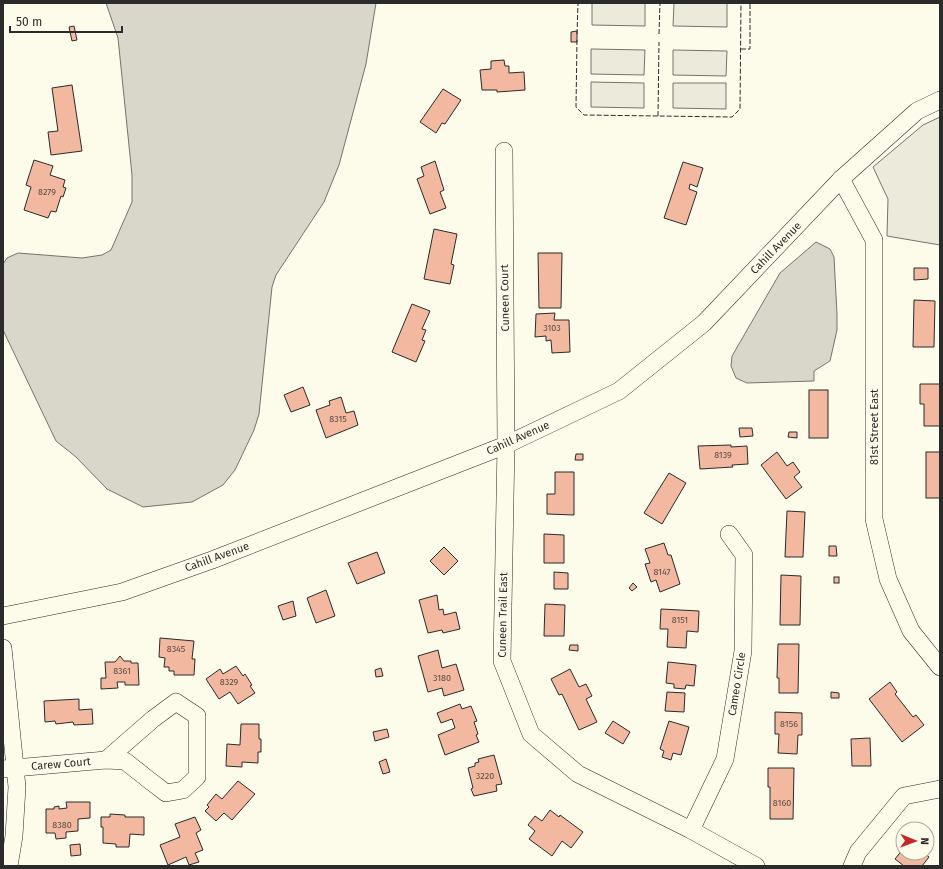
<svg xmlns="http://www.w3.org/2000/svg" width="943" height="869" viewBox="0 0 943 869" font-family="'Fira Sans',sans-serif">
  <rect width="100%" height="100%" fill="#fdfbea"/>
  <g fill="#ecebdb" stroke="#74746e">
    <polygon points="592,3 645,3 645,26 592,25"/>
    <polygon points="674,3 727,3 727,27 673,26"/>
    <polygon points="591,49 645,50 644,75 591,74"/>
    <polygon points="673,50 727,51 726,76 673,75"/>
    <polygon points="591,82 644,83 644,108 591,107"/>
    <polygon points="673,83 726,83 726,109 673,108"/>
    <polygon points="940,117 940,245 887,236 888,199 873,167 923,125"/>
  </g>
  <g fill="#d8d7c9" stroke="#74746e">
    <polygon points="106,3 376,3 366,64 339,165 324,202 276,275 272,287 259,414 254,430 235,470 223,485 192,502 143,507 107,489 76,457 56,441 3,330 3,264 7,258 18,253 82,258 102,255 111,250 132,202 132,175 118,38"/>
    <polygon points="816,242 830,249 834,257 837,314 837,330 830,361 814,371 814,381 747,383 736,378 731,366 732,356 780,273"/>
  </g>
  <g fill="#f2b8a0" stroke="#2b2b2b">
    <polygon points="74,26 77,40 72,41 69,27"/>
    <polygon points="577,31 577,42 571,42 571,32"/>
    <polygon points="504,60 505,66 509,66 509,73 524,72 525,90 497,92 497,90 482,90 480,70 491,69 491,61"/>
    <polygon points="72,85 82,151 51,155 48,132 58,131 52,88"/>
    <polygon points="443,89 461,100 445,124 442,123 436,133 420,122"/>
    <polygon points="34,160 53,166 50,175 65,180 63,187 66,188 63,197 61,196 56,212 51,211 48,218 24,210 31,187 26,185"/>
    <polygon points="435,161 444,190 440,192 446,208 430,214 417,179 424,176 421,167"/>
    <polygon points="683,162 703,168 697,187 690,184 689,189 697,192 686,225 664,218"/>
    <polygon points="434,229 457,234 451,264 454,265 450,284 424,279"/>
    <polygon points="538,253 562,253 561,308 539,308"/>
    <polygon points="914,268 928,268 928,279 914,280"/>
    <polygon points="914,300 935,301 934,347 913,347"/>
    <polygon points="412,304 430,311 422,329 426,330 422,340 425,341 416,362 392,352"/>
    <polygon points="555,313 554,320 569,320 570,352 552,353 551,340 546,341 546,336 535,337 536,314"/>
    <polygon points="920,384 940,384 940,426 924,426 924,404 920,404"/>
    <polygon points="303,387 310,405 291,412 284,395"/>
    <rect x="809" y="390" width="19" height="48"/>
    <polygon points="341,397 346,413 354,411 358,425 326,438 316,410 330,405 329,401"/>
    <polygon points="739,428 752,428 753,436 740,437"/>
    <polygon points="789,432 797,432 797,438 788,437"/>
    <polygon points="731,445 731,447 747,446 748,464 732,465 733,467 700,469 698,446"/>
    <polygon points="777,452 787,466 793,462 800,472 794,477 802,487 786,499 761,465"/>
    <rect x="926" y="452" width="14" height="46"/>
    <polygon points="576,454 583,454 583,460 575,460"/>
    <polygon points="555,472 574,472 574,515 547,514 547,494 555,494"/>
    <polygon points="669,473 686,483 662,524 644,513"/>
    <polygon points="787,511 805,512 803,557 785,557"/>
    <polygon points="544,534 564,535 564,563 544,563"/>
    <polygon points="664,543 668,555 671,555 680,584 660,592 656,580 651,582 645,564 650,563 645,549"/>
    <polygon points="829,546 836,546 837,556 829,556"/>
    <polygon points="444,547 458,561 444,575 430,561"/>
    <polygon points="377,552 385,573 357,584 348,563"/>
    <polygon points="554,572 568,573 568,589 554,589"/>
    <polygon points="781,575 801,576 800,625 780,625"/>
    <rect x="834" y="577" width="5" height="6"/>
    <polygon points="633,583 637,587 632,591 629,588"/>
    <polygon points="326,590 335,616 316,623 307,598"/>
    <polygon points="437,595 439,610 443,609 444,615 456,612 460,629 443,633 442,630 428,633 419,600"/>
    <polygon points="293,601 296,616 283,620 278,606"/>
    <polygon points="545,604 565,605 564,636 544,636"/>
    <polygon points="661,609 699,611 698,632 687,631 686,648 667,647 668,629 660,629"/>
    <polygon points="160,638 194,641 192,659 195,659 194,675 174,675 174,671 169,671 169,667 164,667 165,658 159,657"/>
    <polygon points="778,644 799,644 798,693 779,693 779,678 777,678"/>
    <polygon points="570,645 578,645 578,651 569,650"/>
    <polygon points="438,650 442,668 456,664 464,690 444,696 442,688 428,692 418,656"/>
    <polygon points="120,656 124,661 131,661 131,663 138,663 139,685 125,685 125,682 117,682 118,688 101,689 101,678 106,678 105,662 115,662"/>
    <polygon points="668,662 696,665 694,686 686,685 685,689 674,688 674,684 666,683"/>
    <polygon points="236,666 243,676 245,674 252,685 250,686 255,693 238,704 230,692 219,699 206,679 220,669 223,674"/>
    <polygon points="381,668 383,676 376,677 375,670"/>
    <polygon points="570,669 579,687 586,684 592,696 586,699 597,722 579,730 562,694 559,695 551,679"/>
    <polygon points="890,682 897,692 895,694 913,717 916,715 924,725 902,742 869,699"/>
    <polygon points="667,692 685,693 684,712 665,711"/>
    <polygon points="831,692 839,693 839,698 831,698"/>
    <polygon points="79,699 79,710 92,709 93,724 74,725 73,722 56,724 55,721 45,722 44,701"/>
    <polygon points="460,704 462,709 471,706 477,721 474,722 478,734 476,735 479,742 445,755 438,735 455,728 452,719 441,723 437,713"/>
    <polygon points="775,712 802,713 802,735 798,735 797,754 778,753 779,734 775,734"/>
    <polygon points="613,721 630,732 623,744 605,733"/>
    <polygon points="669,721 689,727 681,755 673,753 671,760 662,757 664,751 660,749"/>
    <polygon points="241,724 259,724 259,739 261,739 261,752 258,752 258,763 242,762 242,767 226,766 227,744 240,745"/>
    <polygon points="387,729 389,737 375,741 373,732"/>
    <polygon points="870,738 871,766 852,766 851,739"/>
    <polygon points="494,755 502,784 496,785 497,791 474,796 471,789 473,788 468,768 475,766 475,763 479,762 478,759"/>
    <polygon points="386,759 390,772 383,774 379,762"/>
    <polygon points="768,768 794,768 793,819 770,819 770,787 768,787"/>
    <polygon points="238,781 255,794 232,820 224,813 216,821 205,811 209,807 207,805 216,794 222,799"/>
    <polygon points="66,802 90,802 90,818 78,819 78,831 66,832 66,838 56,839 55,833 46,833 46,809 54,809 54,807 59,806 59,809 67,808"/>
    <polygon points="550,810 559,817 560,815 583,832 571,848 562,841 552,856 529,839 535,831 528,825 535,816 542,821"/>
    <polygon points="110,814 125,815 125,817 144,817 144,835 130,834 129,847 116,847 116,844 103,843 103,827 101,827 101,817 110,817"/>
    <polygon points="195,817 201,830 196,833 203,850 195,853 199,862 189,865 186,857 168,865 160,845 180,837 175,824"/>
    <polygon points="80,844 81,855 71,856 70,845"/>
    <polygon points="903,849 903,853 924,853 929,857 922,866 904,866 895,859"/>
  </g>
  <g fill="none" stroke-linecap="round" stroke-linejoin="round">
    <g stroke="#2b2b2b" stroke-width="18">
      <g id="minor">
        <polyline points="504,151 506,445 502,661 531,734 578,774 691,830 756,866"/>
        <polyline points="841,179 874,240 874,519 888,579 911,631 940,667"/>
        <polyline points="3,616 122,592 212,560 506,445 619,391 704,323 841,179 917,111 940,100"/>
        <polyline points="3,648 17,787 14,836 9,866"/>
        <polyline points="3,769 106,760 125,761 149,780 166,793 183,790 197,777 197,716 176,702 153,719 106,760"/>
        <polyline points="691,830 725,759 743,651 744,555 729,534"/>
        <polyline points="852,866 858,852 904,796 940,789"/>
      </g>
    </g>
    <use href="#minor" stroke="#fdfbea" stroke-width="17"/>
    <g stroke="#2b2b2b" stroke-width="1" stroke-dasharray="5 2" stroke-linecap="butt">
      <polyline points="577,34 578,3"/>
      <polyline points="659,34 660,3"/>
      <polyline points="577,40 576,107 584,115 732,117 740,109 741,3"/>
      <polyline points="741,49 750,49 750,3"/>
      <polyline points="658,116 659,42"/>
    </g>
  </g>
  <g text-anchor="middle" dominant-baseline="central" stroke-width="3" stroke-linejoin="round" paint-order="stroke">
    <g font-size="9" fill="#5d4e48">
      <text x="47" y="192">8279</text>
      <text x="552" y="328">3103</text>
      <text x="338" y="419">8315</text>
      <text x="723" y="455">8139</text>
      <text x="662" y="572">8147</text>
      <text x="680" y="620">8151</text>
      <text x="176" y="649">8345</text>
      <text x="122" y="671">8361</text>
      <text x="442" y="678">3180</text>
      <text x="229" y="682">8329</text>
      <text x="789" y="724">8156</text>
      <text x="485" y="776">3220</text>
      <text x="782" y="803">8160</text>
      <text x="62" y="825">8380</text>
    </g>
    <g font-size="11" fill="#2b2b2b" stroke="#fdfbea">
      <text transform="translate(776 248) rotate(-46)">Cahill Avenue</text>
      <text transform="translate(505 298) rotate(-91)">Cuneen Court</text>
      <text transform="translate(874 427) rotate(-90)">81st Street East</text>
      <text transform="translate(518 438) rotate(-24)">Cahill Avenue</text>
      <text transform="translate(217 557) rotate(-20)">Cahill Avenue</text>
      <text transform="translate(503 615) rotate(-89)">Cuneen Trail East</text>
      <text transform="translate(737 684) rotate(-81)">Cameo Circle</text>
      <text transform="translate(61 764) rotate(-5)">Carew Court</text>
    </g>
  </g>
  <rect width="943" height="869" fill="none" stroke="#2b2b2b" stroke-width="8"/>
  <g transform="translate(915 841) rotate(91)"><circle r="19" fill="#fdfbea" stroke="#a9a89e"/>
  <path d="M0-3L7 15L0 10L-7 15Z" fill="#c62828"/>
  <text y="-6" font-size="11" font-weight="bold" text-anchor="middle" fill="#2b2b2b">N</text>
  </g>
  <path d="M10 26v6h112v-6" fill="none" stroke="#2b2b2b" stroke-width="2"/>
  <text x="16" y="26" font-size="12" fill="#2b2b2b" stroke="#fdfbea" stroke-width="3" paint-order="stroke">50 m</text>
</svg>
